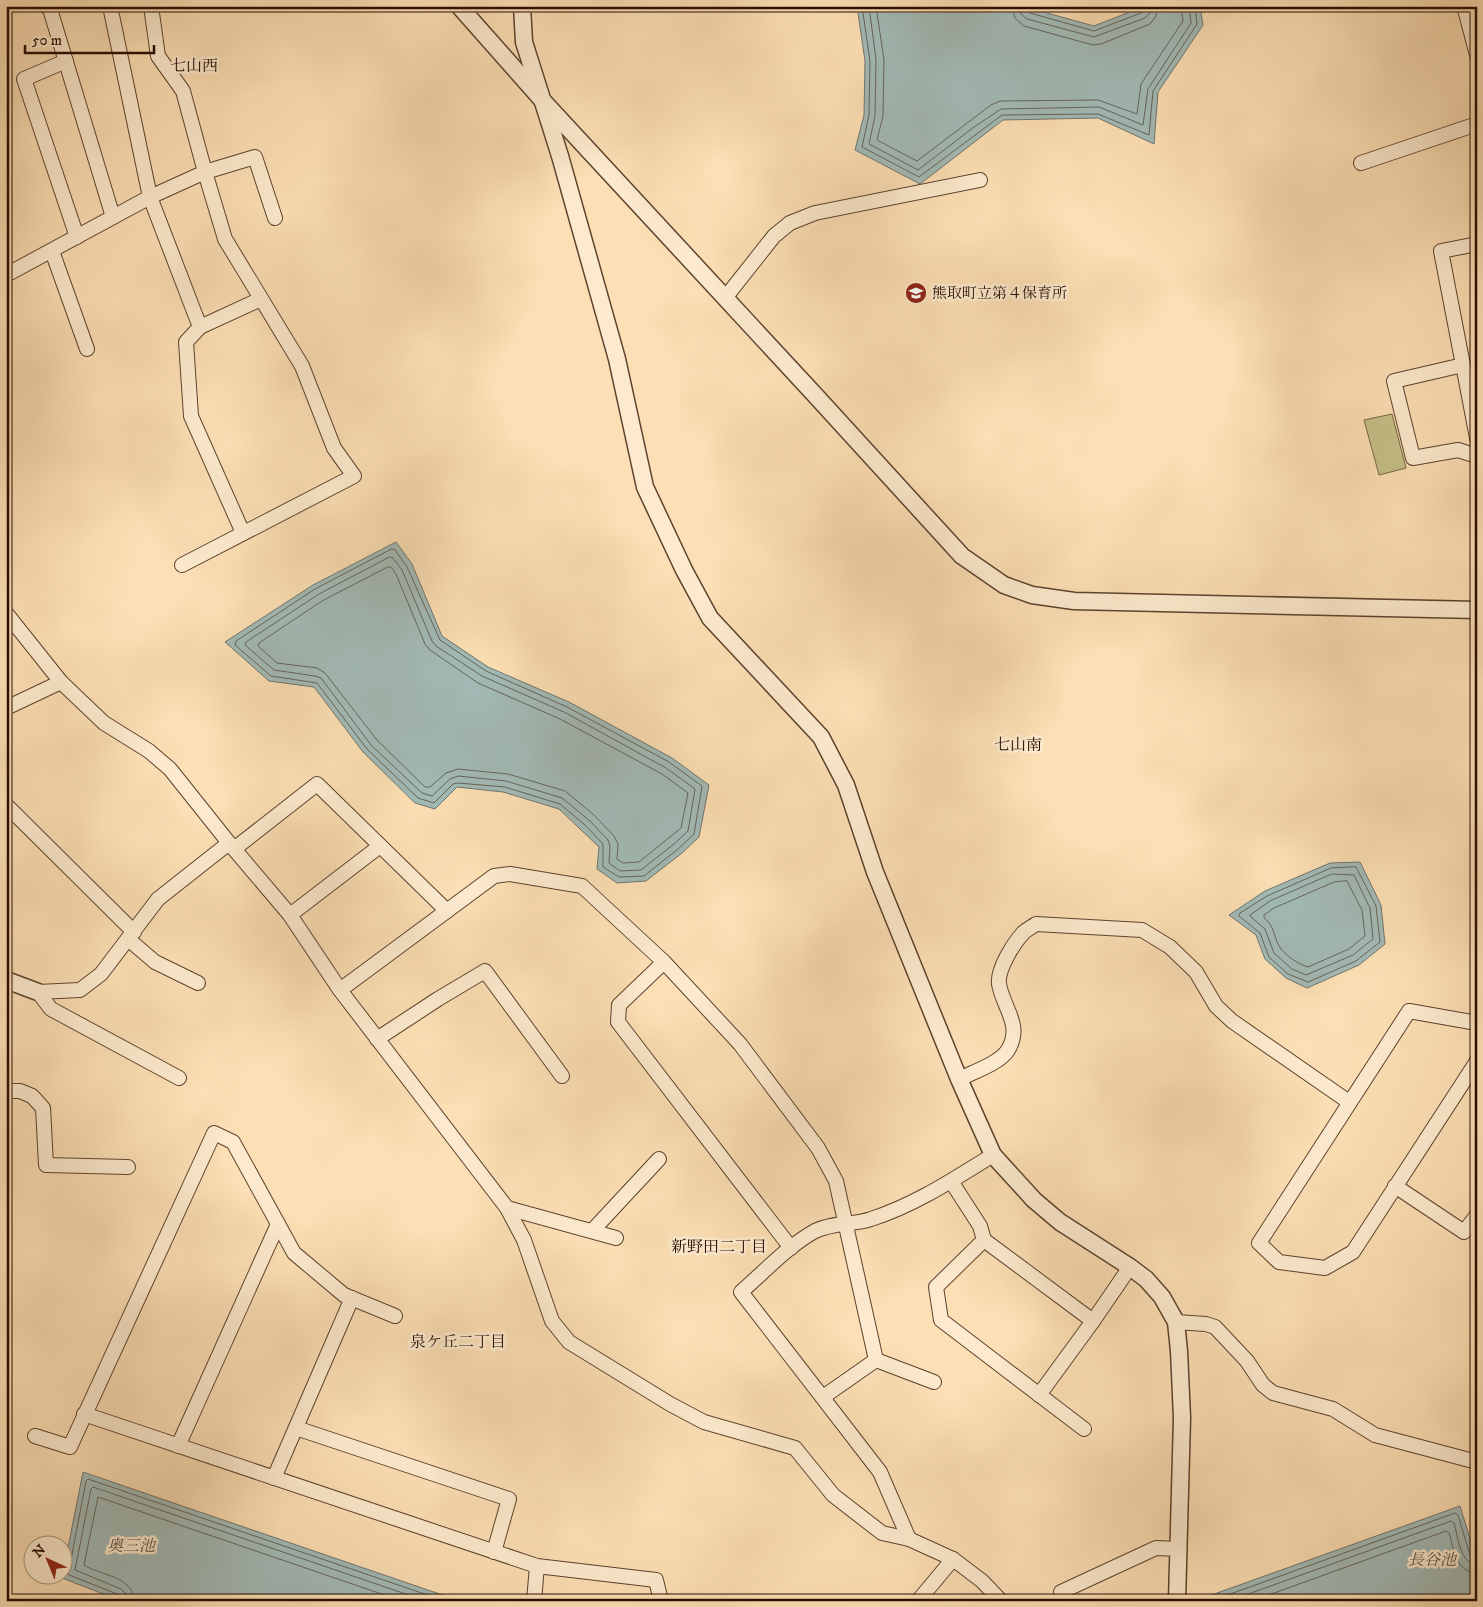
<svg xmlns="http://www.w3.org/2000/svg" width="1483" height="1607" viewBox="0 0 1483 1607" font-family="'IM FELL DW Pica','Noto Serif JP',serif">
  <rect width="100%" height="100%" fill="#fcdfb4"/>
  <filter id="stains"><feTurbulence type="fractalNoise" baseFrequency=".004" numOctaves="4"/><feColorMatrix values="0 0 0 0 .2 0 0 0 0 .09 0 0 0 0 .02 0 0 0 .5 -.17"/></filter>
  <radialGradient id="worn" r=".72"><stop offset=".6" stop-color="#630" stop-opacity="0"/><stop offset="1" stop-color="#630" stop-opacity=".3"/></radialGradient>
  <polygon fill="#c6c088" stroke="#776645" points="1392,414 1406,468 1379,475 1364,420"/>
  <g fill="#a2bab6" stroke="#71756e">
    <polygon points="857,6 1022,6 1094,26 1145,6 1200,6 1203,25 1158,92 1154,144 1098,118 1003,120 920,184 855,150 864,115 865,61"/>
    <polygon points="396,542 412,564 442,636 488,667 569,702 672,758 709,785 699,837 682,853 646,881 617,883 597,869 599,847 559,809 503,792 457,787 435,809 415,803 363,752 314,687 269,681 225,642 313,585"/>
    <polygon points="1360,862 1381,905 1385,944 1359,965 1307,988 1286,978 1265,959 1256,935 1229,915 1265,891 1330,863"/>
    <polygon points="83,1472 460,1601 121,1601 62,1578"/>
    <polygon points="1460,1506 1477,1561 1477,1601 1206,1601 1206,1597"/>
  </g>
  <g fill="none" stroke-linecap="round" stroke-linejoin="round">
    <g stroke="#65645c" stroke-width="1">
      <polyline points="862,6 870,61 869,115 862,147 919,177 1002,115 1098,114 1149,135 1153,91 1197,24 1195,6"/>
      <polyline points="869,6 876,60 875,116 869,144 918,170 974,127 1001,109 1099,107 1143,125 1148,89 1191,23 1189,6"/>
      <polyline points="876,6 884,60 883,116 877,140 917,161 991,105 1000,101 1098,100 1137,114 1141,84 1183,21 1181,6"/>
      <polyline points="1012,6 1015,18 1024,26 1093,45 1101,44 1150,24 1156,16 1158,6"/>
      <polyline points="1019,6 1021,14 1027,19 1094,37 1145,18 1150,13 1151,6"/>
      <polyline points="1026,6 1026,11 1030,13 1094,31 1141,13 1144,10 1145,6"/>
      <polygon points="392,549 395,550 407,567 440,640 486,671 567,707 669,762 702,786 694,834 678,849 644,876 619,877 603,867 603,844 585,825 560,804 505,787 458,783 453,784 434,803 418,798 367,749 317,683 271,676 235,645 236,641 315,589"/>
      <polygon points="390,557 393,558 402,570 432,641 436,646 482,676 564,712 666,768 695,789 688,831 674,844 641,870 620,871 609,863 610,846 608,840 590,821 562,798 506,781 458,776 450,779 432,796 422,793 371,745 321,678 315,676 274,670 245,645 246,642 319,594"/>
      <polygon points="388,567 391,567 396,574 425,644 430,650 478,683 560,719 662,774 688,793 681,828 639,862 623,863 617,859 618,844 614,836 594,815 565,791 508,774 458,769 446,773 430,787 425,787 377,740 325,673 317,668 277,663 258,646 259,643 322,601"/>
      <polygon points="1356,867 1376,906 1380,942 1356,961 1308,982 1288,974 1269,957 1260,933 1239,916 1240,913 1267,896 1331,868"/>
      <polygon points="1332,874 1354,875 1370,908 1373,939 1353,955 1306,975 1292,969 1274,953 1265,929 1251,917 1250,915 1270,901"/>
      <path d="M1347,881l15,29 3,26 -16,13 -41,18c-10,-3 -20,-10 -27,-18 -8,-11 -5,-22 -17,-31v-3l10,-7 60,-26z"/>
      <polyline points="120,1601 117,1594 69,1575 66,1572 70,1565 86,1481 88,1479 445,1601"/>
      <polyline points="127,1601 126,1594 121,1589 75,1570 91,1489 93,1487 426,1601"/>
      <path d="M134,1601c-1,-26 -34,-25 -50,-36l14,-68 304,104"/>
      <polyline points="1211,1601 1455,1513 1458,1515 1470,1555 1473,1558 1477,1559"/>
      <path d="M1229,1601l222,-80 3,2c4,14 6,41 23,42"/>
      <path d="M1252,1601l194,-70 3,2c5,16 6,39 28,40"/>
    </g>
    <g stroke="#5d422e" stroke-width="16">
      <g id="minor">
        <polyline points="46,6 50,9 113,217"/>
        <polyline points="110,6 150,197 200,327"/>
        <polyline points="1464,6 1477,55"/>
        <polyline points="66,61 24,79 77,237"/>
        <polyline points="1361,163 1477,124"/>
        <polyline points="1477,244 1441,251 1463,365 1394,381 1413,458 1458,450 1477,456"/>
        <polyline points="52,251 87,349"/>
        <polyline points="6,275 150,197 205,172 183,91 158,56 151,6"/>
        <polyline points="725,298 774,236 790,223 815,213 980,180"/>
        <polyline points="1463,365 1477,438"/>
        <polyline points="243,533 191,416 186,342 200,327 261,299"/>
        <polyline points="182,565 354,476 334,448 302,366 225,239 205,172 255,157 275,218"/>
        <polyline points="6,613 61,682 104,723 149,751 170,769 229,843 290,915 340,990 507,1208 524,1240 552,1321 569,1342 670,1404 704,1422 795,1448 833,1495 882,1533 909,1539 953,1559 982,1581 1001,1601"/>
        <polyline points="6,708 61,682"/>
        <polyline points="6,805 134,932"/>
        <polyline points="234,849 317,784 447,911"/>
        <polyline points="290,915 380,846"/>
        <polyline points="128,939 155,962 198,983"/>
        <polyline points="664,962 619,1005 618,1022 791,1248"/>
        <polyline points="340,990 494,876 510,874 582,886 664,962 740,1044 818,1148 836,1181 876,1360"/>
        <polyline points="38,992 80,990 101,974 158,899 229,843"/>
        <polyline points="38,992 51,1009 179,1078"/>
        <polyline points="1477,1023 1409,1011 1259,1243 1279,1262 1325,1268 1353,1252 1477,1061"/>
        <polyline points="377,1039 438,999 485,971 562,1076"/>
        <path d="M959,1079c14,-7 41,-16 49,-29 15,-25 -5,-42 -9,-66 -2,-15 15,-41 24,-51 4,-4 9,-6 13,-9l106,6 28,17 26,25 20,34 16,15 117,81"/>
        <polyline points="6,1091 20,1091 32,1096 43,1108 46,1165 128,1167"/>
        <polyline points="951,1181 980,1226 984,1240 1093,1321"/>
        <polyline points="1395,1186 1464,1232 1477,1215"/>
        <polyline points="507,1208 616,1238"/>
        <polyline points="592,1231 659,1159"/>
        <polyline points="984,1240 936,1287 941,1320 1084,1429"/>
        <polyline points="1176,1322 1206,1324 1215,1327 1247,1361 1263,1385 1273,1393 1333,1409 1375,1435 1477,1462"/>
        <polyline points="1039,1395 1093,1321 1130,1267"/>
        <polyline points="823,1397 876,1360 934,1382"/>
        <polyline points="84,1414 537,1566 656,1580 661,1601"/>
        <polyline points="296,1428 509,1499 494,1552"/>
        <polyline points="35,1436 70,1447 214,1133 233,1142 294,1253 344,1295 395,1316"/>
        <polyline points="178,1446 278,1224"/>
        <polyline points="274,1478 352,1298"/>
        <path d="M909,1539l-29,-67 -139,-180c24,-21 47,-46 74,-61 18,-9 39,-6 56,-12 44,-14 83,-40 122,-64"/>
        <polyline points="1061,1592 1156,1548 1179,1549"/>
        <polyline points="534,1601 537,1566"/>
        <polyline points="918,1601 953,1559"/>
      </g>
    </g>
    <g stroke="#5d422e" stroke-width="19">
      <g id="tertiary">
        <polyline points="459,6 543,101 815,395 962,556 1004,585 1032,595 1074,601 1477,610"/>
        <polyline points="522,6 524,42 560,156 617,359 645,487 684,570 710,618 821,737 846,785 875,872 959,1079 993,1155 1034,1200 1060,1222 1130,1267 1146,1279 1162,1297 1176,1322 1179,1351 1182,1418 1177,1601"/>
        <polyline points="6,980 38,992"/>
      </g>
    </g>
    <use href="#minor" stroke="#fdeace" stroke-width="14"/>
    <use href="#tertiary" stroke="#fdeace" stroke-width="16"/>
  </g>
  <defs>
    <g id="school-disc" transform="scale(1.125)"><circle r="9.5" fill="#8f2418" stroke="#fdeace"/><path d="M0-5L7-2L0 1L-7-2ZM-4 1L0 2.5L4 1V4Q0 6-4 4Z" fill="#fff"/></g>
  </defs>
  <g fill-rule="evenodd">
    <use href="#school-disc" x="916" y="293"/>
  </g>
  <g text-anchor="middle" dominant-baseline="central" stroke-width="5" stroke-linejoin="round" paint-order="stroke">
    <g font-size="15" fill="#280d02" stroke="#fdeace" text-anchor="start">
      <text x="932" y="293">熊取町立第４保育所</text>
    </g>
    <g font-size="16" fill="#280d02" stroke="#fdeace">
      <text x="194" y="66">七山西</text>
      <text x="1018" y="745">七山南</text>
      <text x="719" y="1247">新野田二丁目</text>
      <text x="458" y="1342">泉ケ丘二丁目</text>
    </g>
    <g font-size="16" font-style="italic" fill="#59524a" stroke="#fdeace">
      <text x="131" y="1546">奥三池</text>
      <text x="1432" y="1560">長谷池</text>
    </g>
  </g>
  <rect width="1483" height="1607" fill="none" stroke="#fcdfb4" stroke-width="25"/>
  <rect x="8" y="8" width="1468" height="1592" fill="none" stroke="#280d02" stroke-width="2.5"/>
  <rect x="12" y="12" width="1458" height="1582" fill="none" stroke="#280d02"/>
  <g transform="translate(48 1560) rotate(316)"><circle r="24" fill="#fdeace" stroke="#a8927c"/>
  <path d="M0-4L9 19L0 12L-9 19Z" fill="#8f2418"/>
  <text y="-8" font-size="14" font-weight="bold" text-anchor="middle" fill="#280d02">N</text>
  </g>
  <path d="M25 45v8h129v-8" fill="none" stroke="#280d02" stroke-width="2.5"/>
  <text x="32" y="45" font-size="15" fill="#280d02" stroke="#fdeace" stroke-width="4" paint-order="stroke">50 m</text>
  <rect width="100%" height="100%" filter="url(#stains)"/>
  <rect width="100%" height="100%" fill="url(#worn)"/>
</svg>
